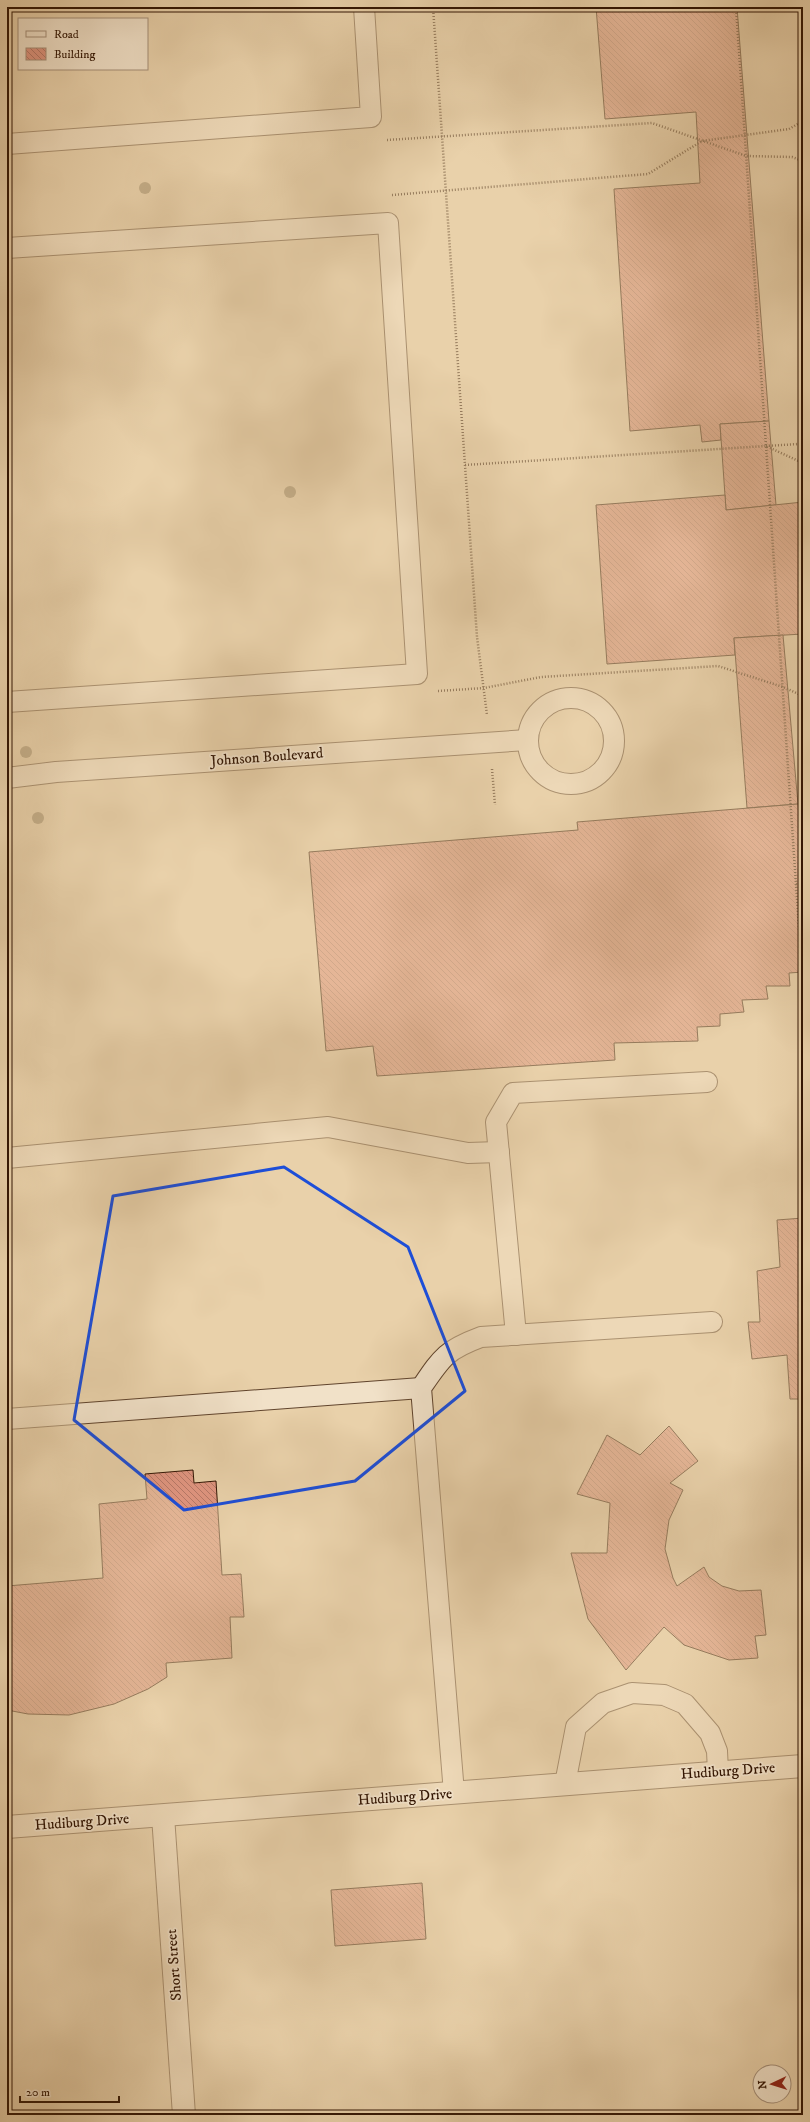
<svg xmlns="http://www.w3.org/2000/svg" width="810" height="2122" viewBox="0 0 810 2122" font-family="'IM FELL DW Pica',serif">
  <defs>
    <pattern id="building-back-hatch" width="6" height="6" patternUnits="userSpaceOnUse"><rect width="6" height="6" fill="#e09580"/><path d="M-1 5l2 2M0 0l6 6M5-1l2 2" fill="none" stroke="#b67867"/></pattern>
  </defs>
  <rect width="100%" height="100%" fill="#e9d1aa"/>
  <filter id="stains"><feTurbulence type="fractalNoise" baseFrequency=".005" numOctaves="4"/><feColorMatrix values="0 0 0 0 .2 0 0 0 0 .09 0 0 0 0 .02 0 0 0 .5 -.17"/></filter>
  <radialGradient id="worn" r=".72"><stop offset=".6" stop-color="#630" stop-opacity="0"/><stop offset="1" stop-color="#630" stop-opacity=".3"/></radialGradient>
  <g fill="url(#building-back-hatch)" stroke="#321503">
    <polygon points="596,7 737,7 769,421 720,424 721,440 702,442 700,425 630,431 614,189 700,183 696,112 605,119"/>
    <polygon points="769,421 776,505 726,510 720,424"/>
    <polygon points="725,495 726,510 803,502 803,634 734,638 735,655 607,664 596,505"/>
    <polygon points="783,635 798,804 747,808 734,638"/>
    <polygon points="798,804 803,866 803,972 789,973 790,986 766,986 768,999 742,1000 744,1012 720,1014 720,1026 697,1027 698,1041 614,1043 615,1060 377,1076 373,1046 326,1051 309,852 578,830 577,822"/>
    <polygon points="803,1218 803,1399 790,1399 787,1355 752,1359 748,1322 760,1322 757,1271 780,1267 777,1220"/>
    <polygon points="669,1426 698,1461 670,1483 683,1490 669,1520 665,1549 673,1578 677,1586 704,1567 709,1577 722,1586 739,1591 761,1590 766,1635 755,1636 758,1658 729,1660 684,1645 664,1627 626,1670 588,1619 571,1553 607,1553 610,1503 577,1494 607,1435 640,1455"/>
    <polygon points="193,1470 194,1483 216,1481 222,1575 241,1574 244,1617 230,1617 232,1658 166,1663 167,1677 148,1689 114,1704 69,1715 28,1714 7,1710 7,1586 103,1578 99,1504 147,1499 145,1474"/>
    <polygon points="422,1883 426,1939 335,1946 331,1890"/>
  </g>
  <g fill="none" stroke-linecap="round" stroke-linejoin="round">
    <g stroke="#60442d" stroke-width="22">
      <g id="service">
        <polyline points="7,144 371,117 364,7"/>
        <polyline points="7,248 388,223 417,674 7,702"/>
        <circle cx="571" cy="741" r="43"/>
        <polyline points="7,778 56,772 527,740"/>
        <polyline points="7,1158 328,1127 468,1153 499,1152"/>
        <polyline points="516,1335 496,1122 513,1093 707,1082"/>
        <polyline points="7,1419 421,1388"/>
        <polyline points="565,1784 576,1727 603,1703 632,1693 664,1695 685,1704 710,1733 717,1751 718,1772"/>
        <path d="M454,1793l-33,-405c21,-31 25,-38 60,-51l231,-15"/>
      </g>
    </g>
    <g stroke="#60442d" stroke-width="24">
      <polyline id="minor" points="163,1816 184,2115"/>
    </g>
    <g stroke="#60442d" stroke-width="24">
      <polyline id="tertiary" points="7,1827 803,1766"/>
    </g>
    <g stroke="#321503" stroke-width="2.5" stroke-dasharray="1 2" stroke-linecap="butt">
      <polyline points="433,7 477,637 487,715"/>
      <polyline points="736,7 803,987"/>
      <polyline points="387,140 652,123 746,156 792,157 803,161"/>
      <polyline points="392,195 648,174 702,141 789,129 803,121"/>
      <polyline points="766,446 798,444 803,441"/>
      <polyline points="465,465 766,446 803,463"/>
      <polyline points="438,691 484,688 541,677 718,666 783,687 803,696"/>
      <polyline points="492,769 495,805"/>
      <polyline points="796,884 803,887"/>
    </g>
    <use href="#service" stroke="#f1e1c8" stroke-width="20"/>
    <use href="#minor" stroke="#f1e1c8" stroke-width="22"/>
    <use href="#tertiary" stroke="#f1e1c8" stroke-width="22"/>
  </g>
  <g fill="#9a8564">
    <circle cx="145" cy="188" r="6"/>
    <circle cx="290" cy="492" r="6"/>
    <circle cx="26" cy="752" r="6"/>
    <circle cx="38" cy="818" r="6"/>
  </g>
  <path d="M0 0H810V2122H0ZM284,1167l124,80 57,144 -110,90 -171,29 -110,-90 39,-224z" fill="#e9d1aa" fill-opacity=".55" fill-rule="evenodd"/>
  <path fill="none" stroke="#1d4ed8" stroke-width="3" stroke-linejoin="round" d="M284,1167l124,80 57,144 -110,90 -171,29 -110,-90 39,-224z"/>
  <g text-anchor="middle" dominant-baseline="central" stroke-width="3.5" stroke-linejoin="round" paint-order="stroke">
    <g font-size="15" fill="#321503" stroke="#f1e1c8">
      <text transform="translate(267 757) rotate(-4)">Johnson Boulevard</text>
      <text transform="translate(728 1771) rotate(-4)">Hudiburg Drive</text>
      <text transform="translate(405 1797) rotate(-4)">Hudiburg Drive</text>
      <text transform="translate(82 1822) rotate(-4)">Hudiburg Drive</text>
      <text transform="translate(174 1965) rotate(-94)">Short Street</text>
    </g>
  </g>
  <rect width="810" height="2122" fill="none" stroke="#e9d1aa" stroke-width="24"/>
  <rect x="8" y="8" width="794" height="2106" fill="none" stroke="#321503" stroke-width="2"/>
  <rect x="12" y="12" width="786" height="2098" fill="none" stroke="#321503"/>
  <rect x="18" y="18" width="130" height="52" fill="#f1e1c8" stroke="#a58f79"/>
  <rect x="26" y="31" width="20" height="6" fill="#f1e1c8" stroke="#a58f79"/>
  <text x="54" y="38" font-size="12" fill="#321503">Road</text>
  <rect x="26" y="48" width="20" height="12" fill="url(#building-back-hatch)" stroke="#a58f79"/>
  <text x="54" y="58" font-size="12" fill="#321503">Building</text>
  <g transform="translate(772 2084) rotate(266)"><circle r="19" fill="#f1e1c8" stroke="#a58f79"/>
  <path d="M0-3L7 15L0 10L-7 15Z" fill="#8f2418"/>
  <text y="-6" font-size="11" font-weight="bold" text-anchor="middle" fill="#321503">N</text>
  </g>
  <path d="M20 2096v6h99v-6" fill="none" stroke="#321503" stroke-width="2"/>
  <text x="26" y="2096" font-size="12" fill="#321503" stroke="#f1e1c8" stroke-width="3" paint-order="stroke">20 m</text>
  <rect width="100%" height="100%" filter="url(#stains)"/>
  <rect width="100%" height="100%" fill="url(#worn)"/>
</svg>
